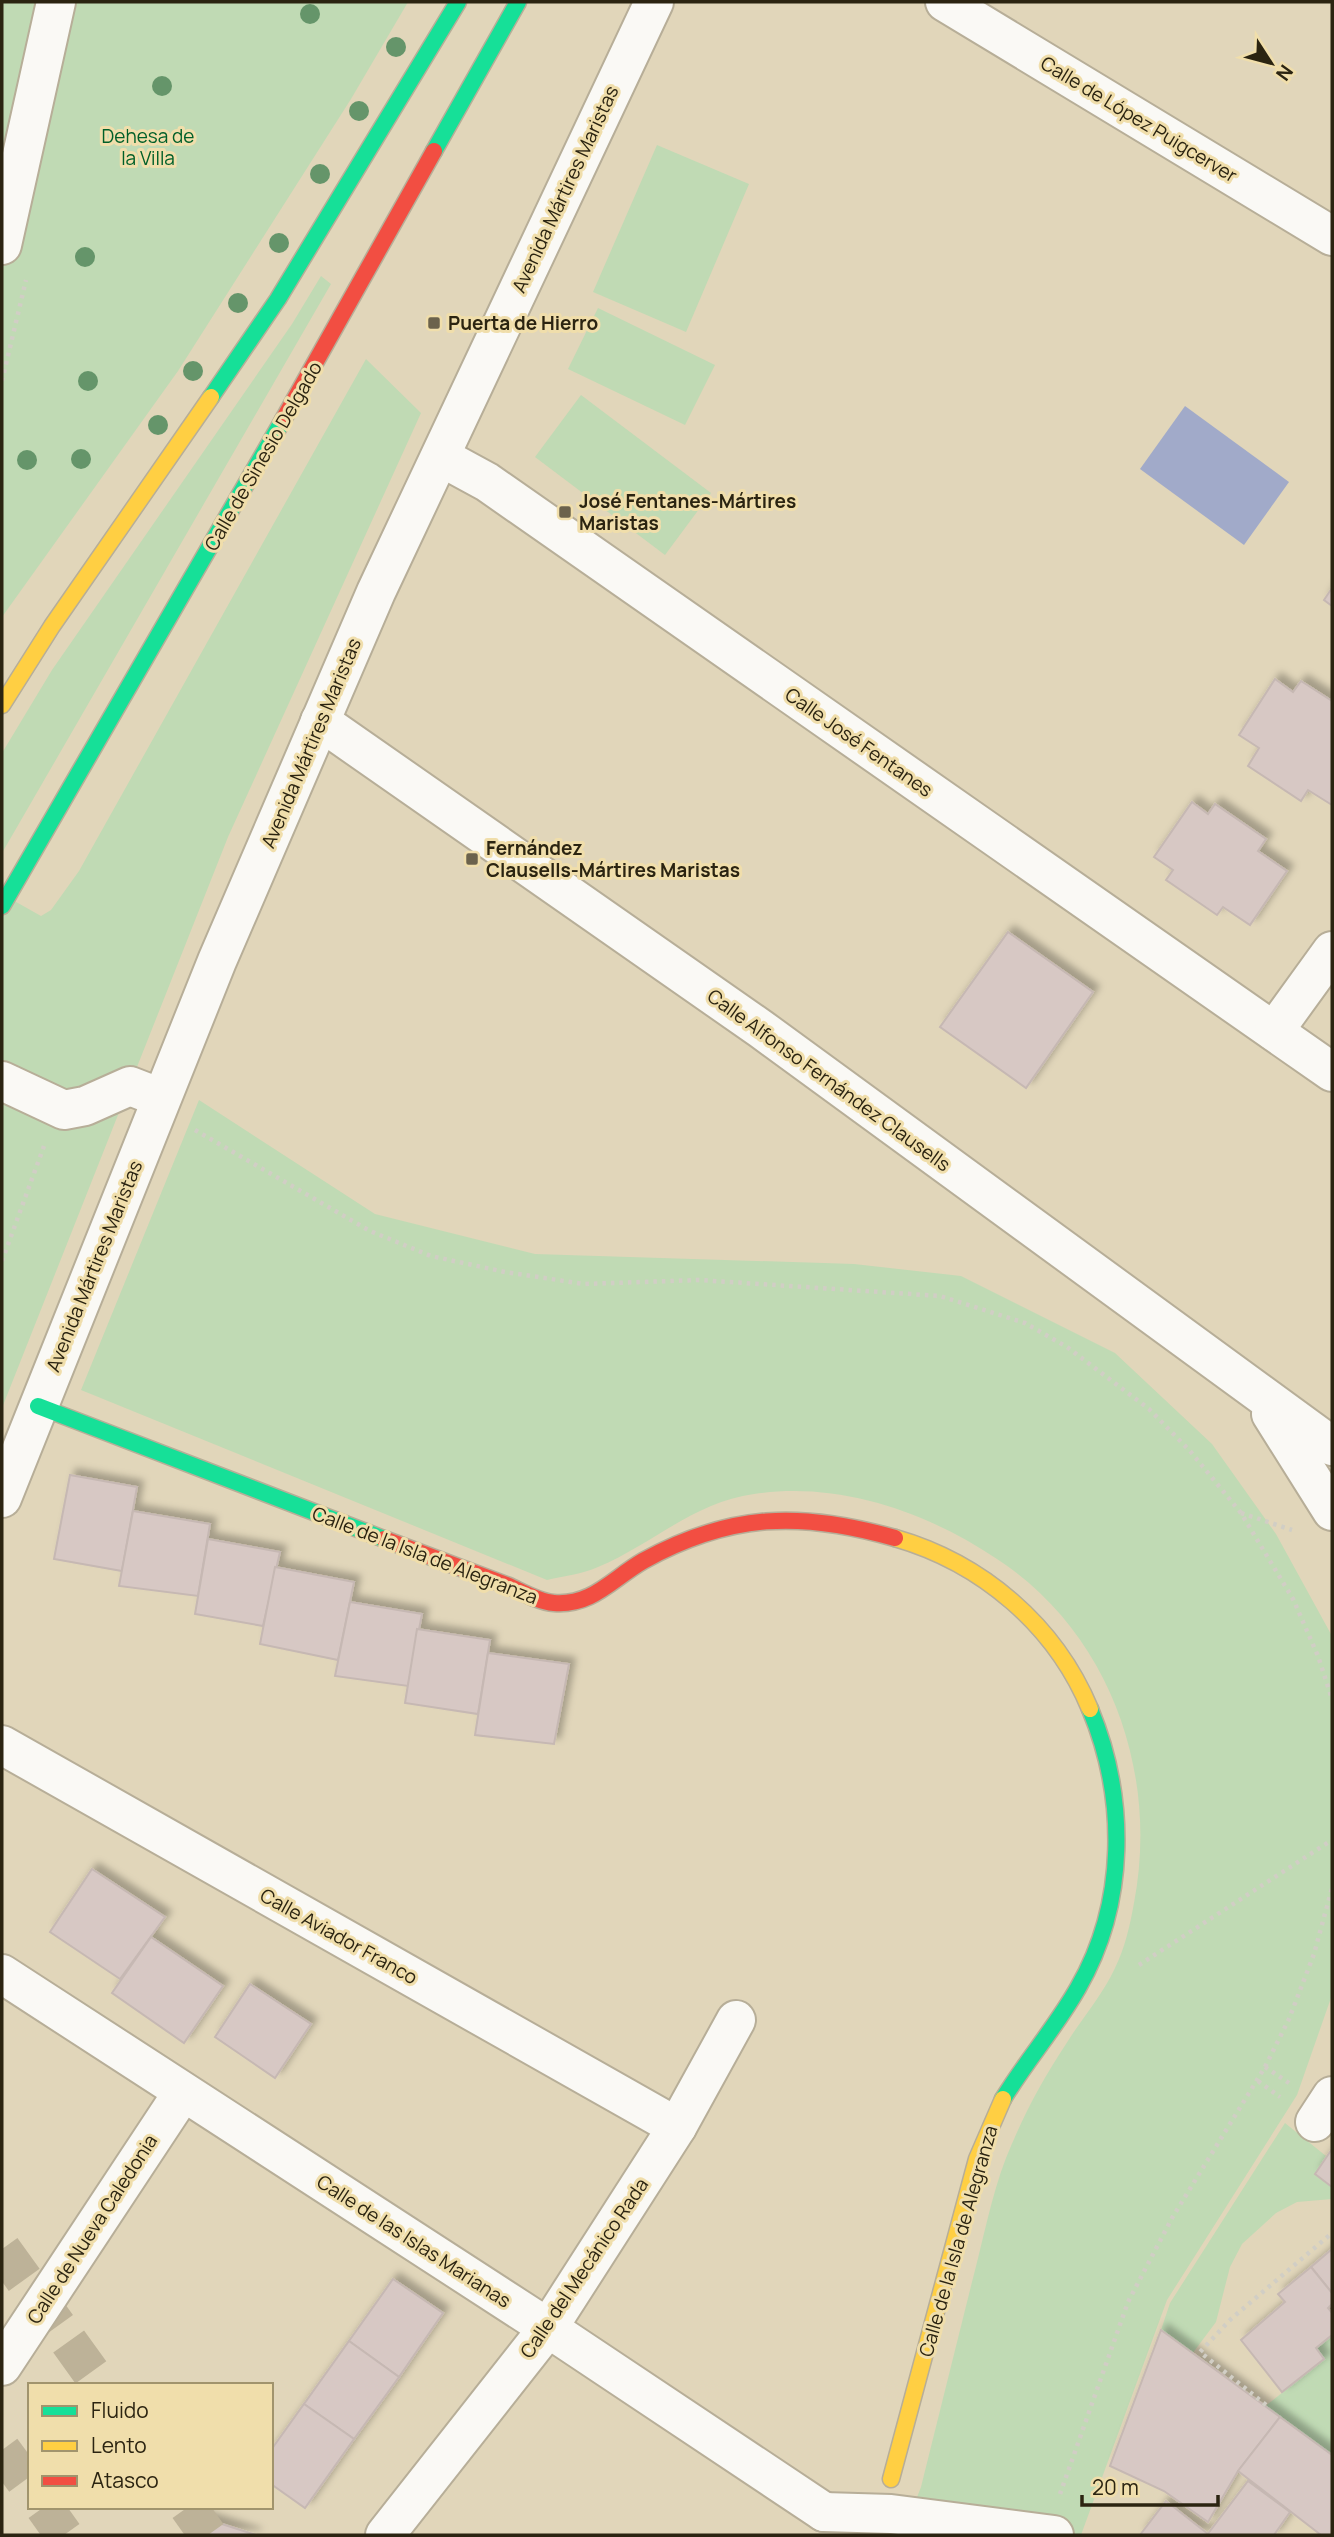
<svg xmlns="http://www.w3.org/2000/svg" width="1334" height="2537" viewBox="0 0 1334 2537" font-family="Manrope,sans-serif">
  <defs>
    <filter id="shadow"><feDropShadow dx="6" dy="-6" stdDeviation="3.5" flood-color="#0004"/></filter>
  </defs>
  <rect width="100%" height="100%" fill="#e1d6ba"/>
  <g fill="#c0dab4">
    <polygon points="2,2 408,2 351,99 178,371 2,617"/>
    <polygon points="657,145 749,184 686,332 593,292"/>
    <polygon points="321,276 331,284 2,853 2,753 52,670 292,324"/>
    <polygon points="598,308 715,365 685,425 568,369"/>
    <polygon points="366,359 421,413 228,837 2,1408 2,894 41,916 51,910 79,871"/>
    <polygon points="581,395 711,493 665,555 535,457"/>
    <path d="M199,1100l176,114 160,40 319,10 107,12 154,77 97,91 64,90 56,102v359l-35,100 -130,205 -86,235h-179l19,-48c17,-68 34,-137 51,-205 11,-41 19,-85 34,-124 16,-40 36,-78 60,-114 16,-26 36,-48 49,-76 10,-20 15,-43 19,-65 25,-130 -24,-270 -137,-344 -70,-47 -158,-78 -243,-65 -60,8 -101,50 -156,73 -16,7 -34,9 -51,13l-466,-190z"/>
    <polygon points="1285,2123 1326,2156 1315,2174 1332,2187 1332,2199 1297,2202 1276,2213 1242,2244 1230,2267 1216,2322 1192,2354 1161,2330 1170,2303"/>
    <polygon points="1332,2335 1332,2456 1263,2408 1324,2359 1316,2348"/>
  </g>
  <polygon fill="#a1aac9" points="1185,406 1289,482 1244,545 1140,469"/>
  <g fill="#d7c8c4" stroke="#c6b8b3" stroke-width="2" filter="url(#shadow)">
    <polygon points="1332,588 1332,606 1324,600"/>
    <polygon points="1275,679 1293,692 1301,681 1332,701 1332,805 1308,790 1301,801 1248,766 1259,748 1239,735"/>
    <polygon points="1192,802 1208,814 1215,804 1266,839 1258,851 1287,871 1250,925 1223,907 1217,915 1166,880 1173,870 1154,857"/>
    <polygon points="1008,932 1093,992 1026,1088 940,1027"/>
    <polygon points="70,1475 137,1487 122,1571 54,1559"/>
    <polygon points="133,1511 210,1524 198,1596 119,1586"/>
    <polygon points="208,1539 280,1552 263,1626 195,1614"/>
    <polygon points="275,1567 354,1582 338,1660 260,1644"/>
    <polygon points="350,1602 422,1614 408,1686 335,1676"/>
    <polygon points="417,1629 490,1640 478,1714 405,1703"/>
    <polygon points="488,1653 569,1664 554,1744 475,1735"/>
    <polygon points="92,1869 165,1917 120,1979 50,1932"/>
    <polygon points="151,1937 223,1986 184,2043 112,1993"/>
    <polygon points="250,1984 311,2024 275,2078 215,2037"/>
    <polygon points="1332,2149 1332,2187 1315,2174"/>
    <polygon points="1332,2249 1332,2293 1311,2267"/>
    <polygon points="1311,2267 1332,2293 1332,2304 1328,2308 1332,2313 1332,2335 1316,2348 1324,2359 1282,2392 1241,2340 1285,2302 1278,2294"/>
    <polygon points="393,2279 443,2313 399,2377 349,2341"/>
    <polygon points="1161,2330 1280,2417 1238,2471 1208,2522 1164,2491 1110,2466"/>
    <polygon points="349,2341 399,2377 354,2439 304,2404"/>
    <polygon points="304,2404 354,2439 305,2508 271,2484 271,2450"/>
    <polygon points="1280,2417 1332,2455 1332,2535 1321,2535 1238,2471"/>
    <polygon points="1248,2481 1290,2512 1274,2535 1207,2535"/>
    <polygon points="1166,2501 1208,2534 1207,2535 1140,2535"/>
    <polygon points="197,2516 256,2535 192,2535"/>
  </g>
  <g fill="none" stroke-linecap="round" stroke-linejoin="round">
    <g stroke="#bdb298" stroke-width="38" stroke-dasharray="38 19" stroke-linecap="butt">
      <polyline points="2,2249 100,2385"/>
      <polyline points="2,2450 30,2488"/>
      <polyline points="44,2507 64,2535"/>
      <polyline points="188,2507 208,2535"/>
    </g>
    <g stroke="#b7ae98" stroke-width="42">
      <g id="street">
        <polyline points="945,2 1332,236"/>
        <polyline points="2,245 56,2"/>
        <polyline points="441,457 487,482 1332,1072"/>
        <polyline points="320,721 761,1029 1332,1446"/>
        <polyline points="1274,1031 1332,951"/>
        <polyline points="2,1081 64,1110 85,1106 130,1086 161,1098"/>
        <polyline points="1271,1414 1332,1511"/>
        <polyline points="2,1498 217,961 376,592 654,2"/>
        <polyline points="2,1745 677,2127"/>
        <polyline points="2,1974 548,2328 824,2512"/>
        <polyline points="1315,2122 1332,2096"/>
        <polyline points="2,2366 183,2092"/>
        <polyline points="824,2512 891,2514 1054,2535"/>
        <polyline points="385,2535 548,2328 677,2127 736,2020"/>
      </g>
    </g>
    <g stroke="#b7ae98" stroke-width="19">
      <g id="fast">
        <polyline points="434,151 518,2"/>
        <polyline points="211,397 278,299 458,2"/>
        <polyline points="2,906 283,420"/>
        <polyline points="38,1406 384,1539"/>
        <path d="M1003,2099c23,-38 53,-72 75,-111 49,-85 49,-190 12,-279"/>
      </g>
    </g>
    <g stroke="#b7ae98" stroke-width="19">
      <g id="slow">
        <polyline points="2,705 52,626 211,397"/>
        <path d="M895,1538c87,25 160,87 195,171"/>
        <polyline points="891,2479 977,2159 1003,2099"/>
      </g>
    </g>
    <g stroke="#b7ae98" stroke-width="19">
      <g id="jam">
        <polyline points="283,420 434,151"/>
        <path d="M384,1539c41,15 83,31 125,47 13,6 30,16 45,17 38,3 58,-24 89,-42 87,-48 158,-50 252,-23"/>
      </g>
    </g>
    <g stroke="#d1cec5" stroke-width="4.5" stroke-dasharray="3.5 5" stroke-linecap="butt">
      <polyline points="2,381 26,280"/>
      <polyline points="195,1130 370,1231 431,1256 505,1272 584,1284 699,1280 940,1296 1025,1323 1067,1347 1149,1409 1190,1451 1241,1513 1293,1599 1318,1656 1332,1699"/>
      <polyline points="2,1261 44,1146"/>
      <polyline points="1241,1513 1292,1530"/>
      <polyline points="1139,1965 1332,1840"/>
      <polyline points="1265,2067 1289,2083"/>
      <polyline points="1258,2081 1280,2097"/>
      <polyline points="1266,2405 1200,2352 1231,2319 1332,2233"/>
      <polyline points="1060,2494 1128,2302 1172,2218 1265,2067 1289,2019 1314,1954 1332,1888"/>
    </g>
    <use href="#street" stroke="#faf9f5" stroke-width="38"/>
    <use href="#fast" stroke="#16e098" stroke-width="16"/>
    <use href="#slow" stroke="#ffcf43" stroke-width="16"/>
    <use href="#jam" stroke="#f24e42" stroke-width="16"/>
  </g>
  <g fill="#65956a">
    <circle cx="310" cy="14" r="10"/>
    <circle cx="396" cy="47" r="10"/>
    <circle cx="162" cy="86" r="10"/>
    <circle cx="359" cy="111" r="10"/>
    <circle cx="320" cy="174" r="10"/>
    <circle cx="279" cy="243" r="10"/>
    <circle cx="85" cy="257" r="10"/>
    <circle cx="238" cy="303" r="10"/>
    <circle cx="193" cy="371" r="10"/>
    <circle cx="88" cy="381" r="10"/>
    <circle cx="158" cy="425" r="10"/>
    <circle cx="81" cy="459" r="10"/>
    <circle cx="27" cy="460" r="10"/>
  </g>
  <g fill="#6b624c" stroke="#f0deab" stroke-width="2.5">
    <rect x="427" y="316" width="14" height="14" rx="3.5"/>
    <rect x="558" y="505" width="14" height="14" rx="3.5"/>
    <rect x="465" y="852" width="14" height="14" rx="3.5"/>
  </g>
  <g text-anchor="middle" dominant-baseline="central" stroke-width="6" stroke-linejoin="round" paint-order="stroke">
    <g font-size="19" fill="#2b2411" stroke="#f0deab">
      <text transform="translate(1139 119) rotate(31)">Calle de López Puigcerver</text>
      <text transform="translate(565 189) rotate(-65)">Avenida Mártires Maristas</text>
      <text transform="translate(263 456) rotate(-60)">Calle de Sinesio Delgado</text>
      <text transform="translate(859 742) rotate(35)">Calle José Fentanes</text>
      <text transform="translate(311 743) rotate(-67)">Avenida Mártires Maristas</text>
      <text transform="translate(829 1080) rotate(36)">Calle Alfonso Fernández Clausells</text>
      <text transform="translate(94 1266) rotate(-68)">Avenida Mártires Maristas</text>
      <text transform="translate(425 1555) rotate(21)">Calle de la Isla de Alegranza</text>
      <text transform="translate(339 1936) rotate(29)">Calle Aviador Franco</text>
      <text transform="translate(92 2229) rotate(-57)">Calle de Nueva Caledonia</text>
      <text transform="translate(414 2241) rotate(33)">Calle de las Islas Marianas</text>
      <text transform="translate(958 2241) rotate(-74)">Calle de la Isla de Alegranza</text>
      <text transform="translate(584 2268) rotate(-56)">Calle del Mecánico Rada</text>
    </g>
    <g font-size="19" fill="#005f29" stroke="#f0deab">
      <text x="148" y="136">Dehesa de<tspan x="148" dy="22">la Villa</tspan></text>
    </g>
    <g font-size="19" font-weight="bold" fill="#2b2411" stroke="#f0deab" text-anchor="start">
      <text x="448" y="323">Puerta de Hierro</text>
      <text x="579" y="501">José Fentanes-Mártires<tspan x="579" dy="22">Maristas</tspan></text>
      <text x="486" y="848">Fernández<tspan x="486" dy="22">Clausells-Mártires Maristas</tspan></text>
    </g>
  </g>
  <rect width="1334" height="2537" fill="none" stroke="#2b2411" stroke-width="7"/>
  <rect x="28" y="2383" width="245" height="126" fill="#f0deab" stroke="#a1946d" stroke-width="2"/>
  <rect x="42" y="2406" width="35" height="10" fill="#16e098" stroke="#a1946d" stroke-width="2"/>
  <text x="91" y="2418" font-size="21" fill="#2b2411">Fluido</text>
  <rect x="42" y="2441" width="35" height="10" fill="#ffcf43" stroke="#a1946d" stroke-width="2"/>
  <text x="91" y="2453" font-size="21" fill="#2b2411">Lento</text>
  <rect x="42" y="2476" width="35" height="10" fill="#f24e42" stroke="#a1946d" stroke-width="2"/>
  <text x="91" y="2488" font-size="21" fill="#2b2411">Atasco</text>
  <g transform="translate(1271 63) rotate(126)" stroke="#f0deab" stroke-width="5" paint-order="stroke">
  <path d="M0-5L12 26L0 18L-12 26Z" fill="#2b2411"/>
  <text y="-10" font-size="19" font-weight="bold" text-anchor="middle" fill="#2b2411">N</text>
  </g>
  <path d="M1082 2495v10h136v-10" fill="none" stroke="#2b2411" stroke-width="3.5"/>
  <text x="1092" y="2495" font-size="21" fill="#2b2411" stroke="#f0deab" stroke-width="5" paint-order="stroke">20 m</text>
</svg>
